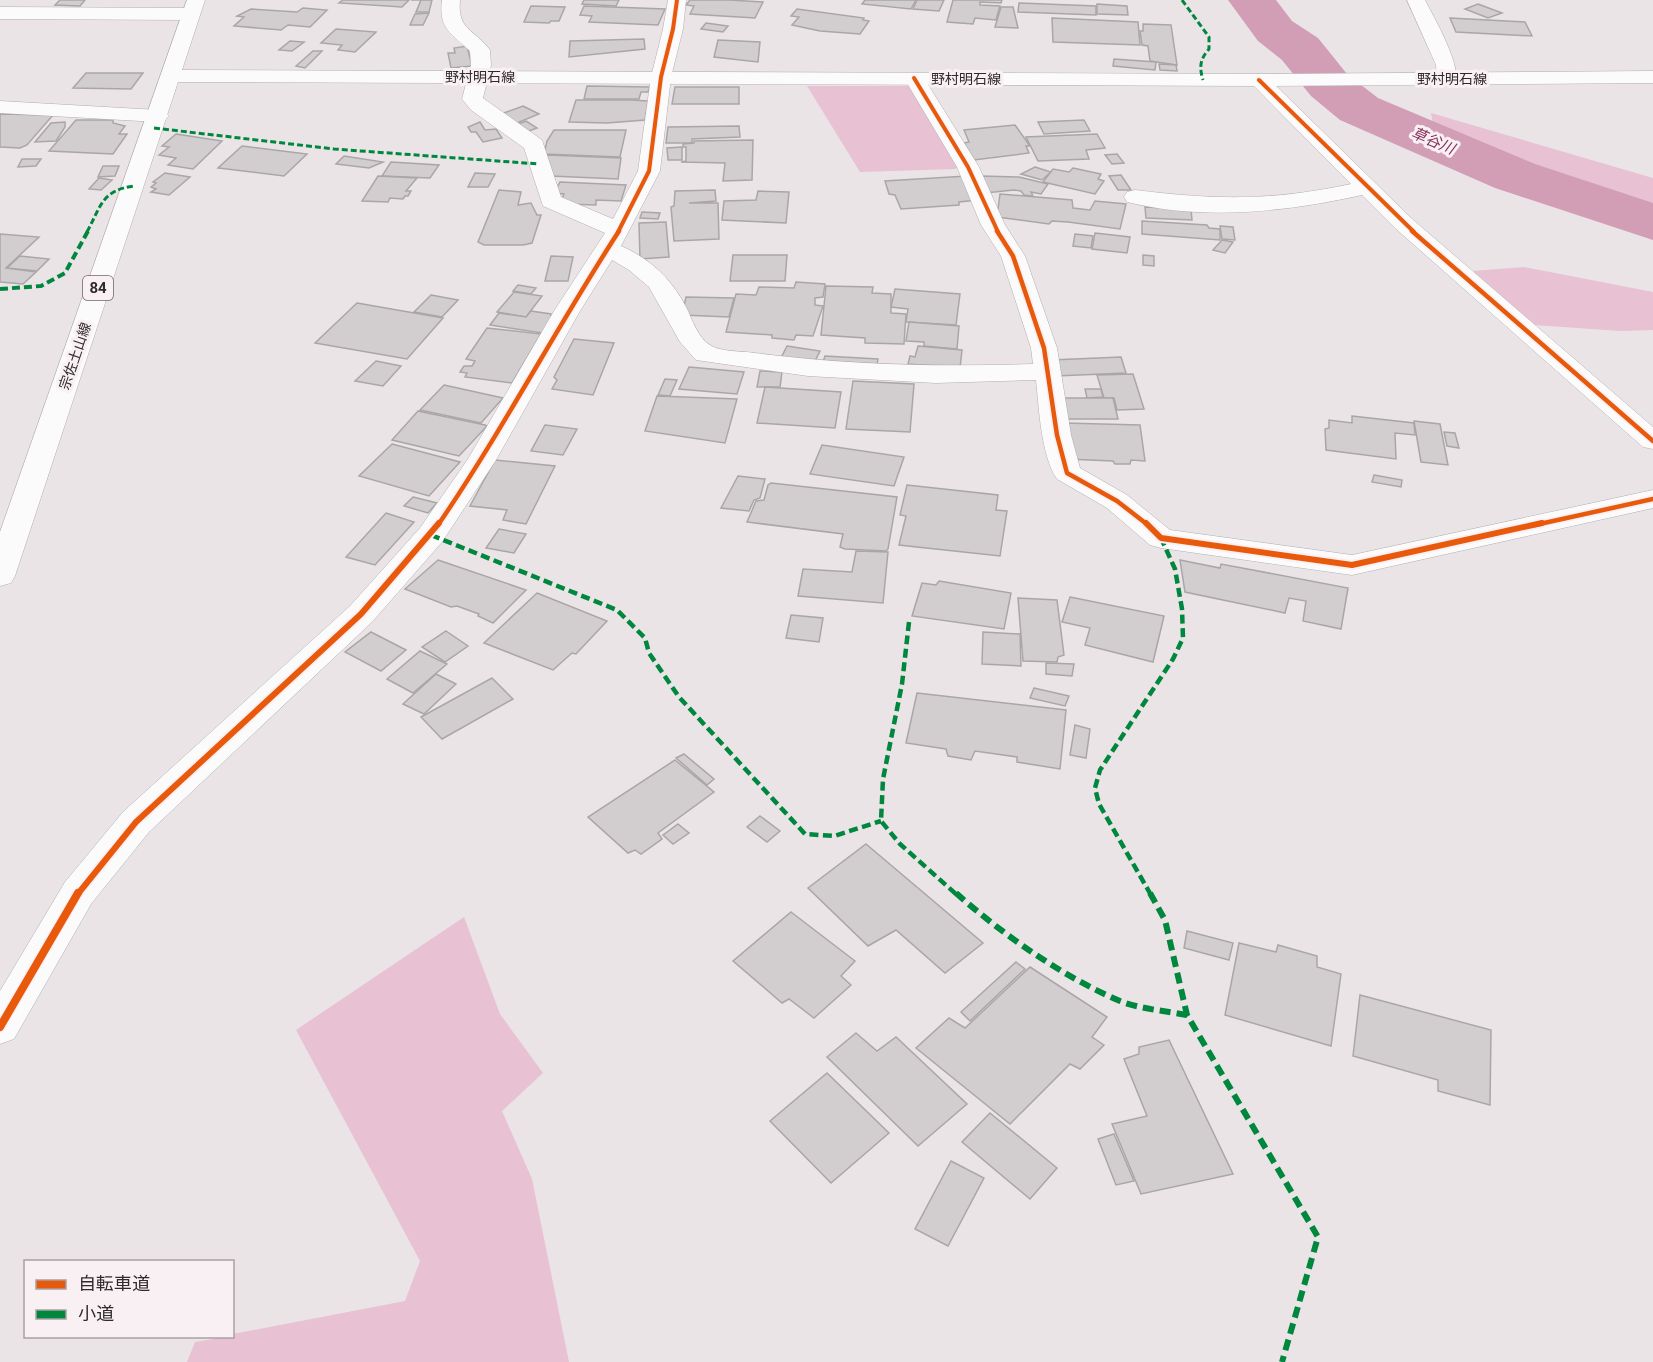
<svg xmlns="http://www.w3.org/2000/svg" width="1653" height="1362" viewBox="0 0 1653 1362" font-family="Roboto,'Noto Sans JP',sans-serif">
  <rect width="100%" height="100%" fill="#eae4e7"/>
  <g fill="#e8c1d2">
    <polygon points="807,86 916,86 961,165 955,169 860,172"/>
    <polygon points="1431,113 1653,178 1653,210 1477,154 1433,124"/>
    <polygon points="1524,267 1653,292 1653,330 1620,331 1534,325 1473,271"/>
    <polygon points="464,917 500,1014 543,1073 502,1111 532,1179 569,1362 187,1362 195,1342 232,1336 233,1334 405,1301 420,1261 296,1030"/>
  </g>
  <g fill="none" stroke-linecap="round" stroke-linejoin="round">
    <polygon fill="#d29eb5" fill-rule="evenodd" points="1228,0 1276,0 1292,21 1318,38 1347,74 1378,98 1535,164 1653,203 1653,240 1495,188 1340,120 1311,96 1282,60 1258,41"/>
  </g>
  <g fill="#d2ced0" stroke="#aaa6a8" stroke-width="1.5">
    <polygon points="60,0 85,0 80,6 55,5"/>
    <polygon points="343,0 409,0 402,7 339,3"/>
    <polygon points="411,0 432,0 429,12 416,12 421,0"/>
    <polygon points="584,0 619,0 616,6 582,4"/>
    <polygon points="690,0 729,0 763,2 755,18 690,14 694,6 686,5"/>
    <polygon points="865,0 916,0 911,9 862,4"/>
    <polygon points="917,0 944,0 939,11 913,9"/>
    <polygon points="953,0 1002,0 1001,3 980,2 980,5 1000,6 996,20 975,18 973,24 947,22"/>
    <polygon points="1019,3 1096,6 1096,15 1018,12"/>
    <polygon points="1097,4 1127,6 1128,15 1097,14"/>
    <polygon points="1478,4 1502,13 1488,18 1465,9"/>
    <polygon points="531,6 565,7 559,21 551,21 549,23 524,22"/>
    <polygon points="584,6 665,9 658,25 589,22 592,16 580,15"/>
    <polygon points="1001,7 1013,7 1018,28 995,27"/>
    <polygon points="303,8 327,10 310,27 288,25 281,30 234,26 244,17 237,16 251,9 297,12"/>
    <polygon points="797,9 864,18 863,20 869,21 860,34 820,31 792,25 799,17 791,16"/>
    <polygon points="429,13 423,25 410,25 415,14"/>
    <polygon points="1052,18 1138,22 1140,45 1053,42"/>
    <polygon points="1450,18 1525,22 1532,36 1456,32"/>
    <polygon points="706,23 728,26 723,32 701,29"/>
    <polygon points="1143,24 1171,25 1177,65 1150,61 1148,46 1142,45 1140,31 1143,31"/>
    <polygon points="336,29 376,32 355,52 338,50 342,45 321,43"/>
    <polygon points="644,39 645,49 569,57 570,41"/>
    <polygon points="718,40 760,42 758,62 714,57"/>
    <polygon points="290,41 304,42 292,51 279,50"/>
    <polygon points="467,46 472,66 451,68 448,53 455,53 454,48"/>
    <polygon points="313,51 322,51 305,68 296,66"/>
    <polygon points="1114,59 1156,62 1155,70 1113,66"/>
    <polygon points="1159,64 1176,65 1177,71 1160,70"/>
    <polygon points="86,73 143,73 131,89 73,88"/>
    <polygon points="587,86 650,87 648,92 641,92 639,99 584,99"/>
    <polygon points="675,87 739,87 739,104 672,104"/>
    <polygon points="576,100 631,100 648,101 645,120 607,123 569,122"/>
    <polygon points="523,106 539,114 517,123 501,114"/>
    <polygon points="0,114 53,115 27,145 20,148 0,147"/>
    <polygon points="76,120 113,120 113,123 125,126 119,134 127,134 113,154 49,151"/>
    <polygon points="1084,120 1090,131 1044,134 1038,122"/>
    <polygon points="526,121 537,128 529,131 518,124"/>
    <polygon points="65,122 65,127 56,141 35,142 51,123"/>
    <polygon points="480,122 485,130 496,129 502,138 483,142 476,132 471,132 468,127"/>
    <polygon points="1015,125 1030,146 1026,146 1029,153 974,160 964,143 969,142 964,130"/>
    <polygon points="739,126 740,137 692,139 692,143 666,143 668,127"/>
    <polygon points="554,130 626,130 620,157 544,154 547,141"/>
    <polygon points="176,134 222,141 193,169 168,165 176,158 159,155 169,147 162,146"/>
    <polygon points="1097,134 1105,148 1086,150 1089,159 1038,161 1026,137"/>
    <polygon points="753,140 752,180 723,181 725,163 681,162 686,161 686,147 683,147 683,144 694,143 694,141"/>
    <polygon points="242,146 307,154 284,176 218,168"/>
    <polygon points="682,147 682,160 668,160 667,148"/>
    <polygon points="1117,154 1124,163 1112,164 1105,155"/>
    <polygon points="547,155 621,158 618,179 551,176"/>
    <polygon points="344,156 383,162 369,168 336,164"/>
    <polygon points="22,159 41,159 36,166 18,167"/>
    <polygon points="391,162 439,165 430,178 382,176"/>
    <polygon points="103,166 119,166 115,176 98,177"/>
    <polygon points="1035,167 1051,172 1042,180 1021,174"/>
    <polygon points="1073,168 1101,174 1098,179 1104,181 1095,194 1043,182 1053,169 1069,172"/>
    <polygon points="165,173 190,177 169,195 151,192 156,189 151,187 156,183 153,182"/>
    <polygon points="475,173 495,174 488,187 468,187"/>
    <polygon points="1121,175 1131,190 1118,190 1109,176"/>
    <polygon points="378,176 417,178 406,191 411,191 408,196 405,196 403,199 390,198 388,202 362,201"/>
    <polygon points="967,176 977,200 959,202 959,205 901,209 895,195 889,194 885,181"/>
    <polygon points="981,176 1019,177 1048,184 1041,194 1031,192 1033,196 1024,195 1021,191 1014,190 985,193"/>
    <polygon points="99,178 112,180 101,190 89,189"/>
    <polygon points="560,182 626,185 621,201 596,200 596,205 564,204 562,199 564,194 554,193"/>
    <polygon points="499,190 521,192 518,205 531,203 537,215 541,215 532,243 523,245 484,245 478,242"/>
    <polygon points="715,190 716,201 689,203 718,203 719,239 674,241 671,207 674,206 675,191"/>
    <polygon points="758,191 789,192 786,223 722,220 724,201 756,200"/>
    <polygon points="1000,194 1072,200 1073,208 1090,210 1095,201 1126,204 1120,229 1068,222 1052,221 1049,224 997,217"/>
    <polygon points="1145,207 1191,209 1192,220 1146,218"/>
    <polygon points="642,212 660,213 658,219 640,218"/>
    <polygon points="1142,221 1207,225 1209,228 1220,229 1220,240 1142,234"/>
    <polygon points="666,222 669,257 640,259 639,223"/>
    <polygon points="1220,226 1233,227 1235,240 1222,239"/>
    <polygon points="1095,233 1130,237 1127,253 1092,249"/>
    <polygon points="0,234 39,237 6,268 36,272 23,284 0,282"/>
    <polygon points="1075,234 1093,236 1091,248 1073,246"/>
    <polygon points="1222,240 1233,242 1225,253 1213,250"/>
    <polygon points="733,255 787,255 785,281 730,281"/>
    <polygon points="1143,255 1154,256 1154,266 1143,265"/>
    <polygon points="20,256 49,259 37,271 7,268"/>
    <polygon points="551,256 573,257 568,281 545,281"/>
    <polygon points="796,282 825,284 823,297 815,298 815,305 823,306 813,336 796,335 794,340 772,338 772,335 726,332 736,294 756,295 759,287 794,288"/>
    <polygon points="518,285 536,288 531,294 513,291"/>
    <polygon points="826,286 873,287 872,293 891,294 891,313 906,314 904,344 865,343 865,338 821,335"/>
    <polygon points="895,289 960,294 956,325 906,322 908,309 891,307"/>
    <polygon points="514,292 542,296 526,317 497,312"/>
    <polygon points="431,295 458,300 442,317 414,312"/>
    <polygon points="686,297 734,298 729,317 682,315"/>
    <polygon points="357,303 443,318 407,359 315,343"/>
    <polygon points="531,311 551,314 551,321 542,333 490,325 499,313 526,317"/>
    <polygon points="909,322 959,326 957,349 924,346 924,342 906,341"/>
    <polygon points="487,328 541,334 512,383 465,377 467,373 460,372 464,366 472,366 475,361 466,359"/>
    <polygon points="574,339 614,343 593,395 552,389 557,380 554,377"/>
    <polygon points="787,346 820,351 814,363 781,358"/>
    <polygon points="918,346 962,350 960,368 908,364 910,356 915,357"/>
    <polygon points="825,356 878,359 877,365 823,362"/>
    <polygon points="1121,357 1126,373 1056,376 1051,360"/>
    <polygon points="376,361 401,366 383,386 355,381"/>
    <polygon points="689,367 744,372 737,394 679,389"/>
    <polygon points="760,371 782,372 780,387 757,387"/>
    <polygon points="1133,374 1144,409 1117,410 1114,398 1104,398 1097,375"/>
    <polygon points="665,379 677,380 670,396 658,395"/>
    <polygon points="853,381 914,384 910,432 846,429"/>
    <polygon points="444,385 503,398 481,423 420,410"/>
    <polygon points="765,387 841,392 835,428 757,423"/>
    <polygon points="1085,389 1101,389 1103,397 1087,398"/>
    <polygon points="657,396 737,399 725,443 645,431"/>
    <polygon points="1064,398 1113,398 1118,419 1067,419"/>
    <polygon points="418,411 485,425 487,426 459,456 392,440"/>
    <polygon points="1352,416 1414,423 1415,435 1395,433 1396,459 1326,450 1325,429 1329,428 1329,420 1352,423"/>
    <polygon points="1414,421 1440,424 1448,465 1421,462"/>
    <polygon points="1064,423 1140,425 1145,461 1131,460 1130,464 1115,464 1113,461 1067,459"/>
    <polygon points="545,425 577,429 563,455 531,451"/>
    <polygon points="1444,432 1455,433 1459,448 1447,446"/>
    <polygon points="392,444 460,462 429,496 359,476"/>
    <polygon points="822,445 904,457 894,486 810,474"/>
    <polygon points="495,460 555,466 526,524 503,520 507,510 470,506"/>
    <polygon points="1374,475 1402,480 1401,487 1372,482"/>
    <polygon points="738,476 765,479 760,498 754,500 749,511 721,508"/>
    <polygon points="771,483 897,497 888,549 886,551 845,549 840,547 843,534 747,522 756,501 764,500 768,485"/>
    <polygon points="907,485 998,495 996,510 1007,511 1000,556 899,545 906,516 900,515"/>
    <polygon points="413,497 437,503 428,513 404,506"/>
    <polygon points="386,513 414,522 375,565 346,557"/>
    <polygon points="499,529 526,534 514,553 486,548"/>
    <polygon points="856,551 888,552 883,603 798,596 803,569 852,572"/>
    <polygon points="438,560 526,590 493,623 478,616 479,614 457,606 451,607 405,589"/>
    <polygon points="1180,560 1220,568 1221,564 1348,588 1341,629 1303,621 1306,601 1289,598 1285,613 1185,592"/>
    <polygon points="939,581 1011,593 1004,629 912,616 922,583 936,585"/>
    <polygon points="537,593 607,621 576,654 572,653 553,670 484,643"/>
    <polygon points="1070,597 1164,616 1153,662 1085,645 1090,628 1062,622"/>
    <polygon points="1018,598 1057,600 1064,655 1058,657 1057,662 1023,661"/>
    <polygon points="791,615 823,618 819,642 786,638"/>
    <polygon points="446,631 468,646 445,662 422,647"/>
    <polygon points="371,632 406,650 381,671 345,652"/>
    <polygon points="983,632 1020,634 1021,666 982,664"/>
    <polygon points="420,651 447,664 413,693 387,679"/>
    <polygon points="1046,663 1074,664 1072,676 1046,674"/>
    <polygon points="436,674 456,684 424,714 403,704"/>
    <polygon points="492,678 513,699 442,739 421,717"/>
    <polygon points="1034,688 1069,696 1065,706 1030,698"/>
    <polygon points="917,693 1066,710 1060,769 1017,762 1017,757 975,751 971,760 948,756 946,749 906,743"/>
    <polygon points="1075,725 1090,729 1086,758 1070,755"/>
    <polygon points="684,754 714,779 707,785 676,758"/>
    <polygon points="675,760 714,792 658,833 662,839 641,854 635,850 628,853 588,817"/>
    <polygon points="760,816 780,831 767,842 747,827"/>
    <polygon points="678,824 689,833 673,844 663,835"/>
    <polygon points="866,844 983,943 945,973 896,930 868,946 808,888"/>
    <polygon points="791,912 855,961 841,976 851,985 814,1018 789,999 782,1003 733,961"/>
    <polygon points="1187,931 1233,943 1229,960 1184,948"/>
    <polygon points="1239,943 1276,952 1278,945 1317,956 1317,967 1341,974 1331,1046 1225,1015"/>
    <polygon points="1016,962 1025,969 970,1021 961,1012"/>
    <polygon points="1030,967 1107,1017 1092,1037 1104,1045 1080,1069 1070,1064 1010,1124 916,1048 949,1018 965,1028"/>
    <polygon points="1360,995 1491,1030 1490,1105 1438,1091 1438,1080 1353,1056"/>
    <polygon points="856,1033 877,1051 896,1037 967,1104 918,1146 827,1057"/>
    <polygon points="1169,1040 1233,1174 1141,1194 1112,1124 1147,1116 1124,1059 1139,1054 1139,1047"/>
    <polygon points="827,1073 889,1133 831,1183 770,1121"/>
    <polygon points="990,1113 1057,1168 1030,1199 962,1142"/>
    <polygon points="1114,1134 1134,1181 1116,1185 1098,1139"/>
    <polygon points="951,1161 984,1178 948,1246 915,1229"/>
  </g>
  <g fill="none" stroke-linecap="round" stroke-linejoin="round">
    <g stroke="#b1adaf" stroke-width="1">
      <g id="minor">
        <path d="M442,0h18c-3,31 15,29 30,50l1,15 -8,33 59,42 19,57 52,22 25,-48 13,-94 12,-48 5,-29h18l-3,29 -12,48 -11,94 -39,75c29,13 50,32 65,61 6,12 12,31 24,38 10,7 32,6 45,8 93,12 185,14 278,11l-2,-16 -30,-92 -20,-31 -24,-58 -53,-89 3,-4h14l3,4 55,89 26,58 20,31 32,92 14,87 9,33 47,27 43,35 182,25 301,-65v18l-301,67 -191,-27 -11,-3 -43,-37 -50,-29c-16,-23 -18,-71 -21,-99l-100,3 -128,-7 -112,-16 -16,-18 -31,-55 -20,-17 -17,-10 -32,51 -84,149 -54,82 -70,80 -223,210 -58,72 -77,135 -14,5v-53l65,-109 58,-70 227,-206 70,-78 48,-69 86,-148 51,-78 -62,-27 -19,-58 -53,-38 -9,-11 9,-34 -1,-14c-18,-17 -32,-22 -28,-51z"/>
        <path d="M1407,0h18c8,16 39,69 29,83h-14l-3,-4 -1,-14z"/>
        <polygon points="0,7 191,8 198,10 200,14 198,18 191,20 0,19"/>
        <path d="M1259,74l7,2 145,142 242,209v22l-10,-2 -248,-219 -33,-33c-77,17 -158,26 -235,7l-3,-5 3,-5 8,-2c80,10 136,11 216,-6l-99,-100 -3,-4 3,-4z"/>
        <polygon points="0,101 158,110 165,112 169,116 165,120 158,122 0,113"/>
      </g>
    </g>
    <g stroke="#b1adaf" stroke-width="1">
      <polygon id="major" points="187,0 205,0 182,70 1259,74 1653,71 1653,83 1259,86 178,82 15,576 11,583 0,586 0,532"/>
    </g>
    <use href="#minor" fill="#fcfbfb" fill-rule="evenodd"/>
    <use href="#major" fill="#fcfbfb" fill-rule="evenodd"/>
    <g stroke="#00873e" stroke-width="3" stroke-dasharray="6 3" stroke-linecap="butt">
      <path d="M1182,0l27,37v12c-9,10 -10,18 -6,31"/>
      <polyline points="154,128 334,149 539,164"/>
      <path d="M87,232c14,-26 15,-42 47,-46"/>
    </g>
    <polyline stroke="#00873e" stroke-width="4" stroke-dasharray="8 4" stroke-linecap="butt" points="0,289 41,286 65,273 88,231"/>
    <g stroke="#00873e" stroke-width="4.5" stroke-dasharray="9 4.5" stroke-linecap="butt">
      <polyline points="431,535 617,610 645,638 649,653 679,697 805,834 834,836 881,821"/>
      <polyline points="909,622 902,684 883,779 881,821 900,844 957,895"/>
      <polyline points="1151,895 1099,804 1095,788 1100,770 1173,659 1183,638 1182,609 1175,569 1161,538"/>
    </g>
    <g stroke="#00873e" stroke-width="6" stroke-dasharray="11 6" stroke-linecap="butt">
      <path d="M956,893c46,41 107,84 164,108 20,8 46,10 67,14"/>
      <polyline points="1150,893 1165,920 1187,1015 1318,1237 1282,1362"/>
    </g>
    <g stroke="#f9f0f3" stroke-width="6">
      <g id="cycleway-far3">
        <polyline points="914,78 968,167 998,232"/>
        <polyline points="1259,80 1414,232"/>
        <polyline points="618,232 649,171 661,77 673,29 677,0"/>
      </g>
    </g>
    <g stroke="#f9f0f3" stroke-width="8">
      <g id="cycleway-far2">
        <polyline points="997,231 1013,256 1044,348 1057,435 1067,473 1117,501 1148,525"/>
        <polyline points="1412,231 1653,441"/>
        <path d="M438,525c65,-95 118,-197 181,-294"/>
        <polyline points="1535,525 1653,499"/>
      </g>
    </g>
    <g stroke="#f9f0f3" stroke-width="10">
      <g id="cycleway-far1">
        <polyline points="1146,523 1161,538 1352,565 1542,523"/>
        <polyline points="77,895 136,822 361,614 439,523"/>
      </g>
    </g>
    <g stroke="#f9f0f3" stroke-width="11">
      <polyline id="cycleway" points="0,1027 78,893"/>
    </g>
    <use href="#cycleway-far3" stroke="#e8590c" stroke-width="4"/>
    <use href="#cycleway-far2" stroke="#e8590c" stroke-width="4.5"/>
    <use href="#cycleway-far1" stroke="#e8590c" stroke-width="6"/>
    <use href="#cycleway" stroke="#e8590c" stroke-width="8"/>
  </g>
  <g text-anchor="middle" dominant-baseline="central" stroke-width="6" stroke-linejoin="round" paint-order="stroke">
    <g font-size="14" fill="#2f2b2c" stroke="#f9f0f3">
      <text x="480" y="77">野村明石線</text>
      <text x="966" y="79">野村明石線</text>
      <text x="1452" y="79">野村明石線</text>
      <text transform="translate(75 356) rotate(-71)">宗佐土山線</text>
    </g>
    <g font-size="15" font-style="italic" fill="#86315c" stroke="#f9f0f3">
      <text transform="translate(1433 141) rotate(23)">草谷川</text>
    </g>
    <rect fill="#f9f0f3" stroke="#6c6668" stroke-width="1.5" x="83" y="276" width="30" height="24" rx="4.5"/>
    <g font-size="15" font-weight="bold" fill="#2f2b2c">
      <text x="98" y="288">84</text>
    </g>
  </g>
  <rect x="24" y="1260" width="210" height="78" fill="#f9f0f3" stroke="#a8a1a3" stroke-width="1.5"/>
  <rect x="36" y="1280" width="30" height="9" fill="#e8590c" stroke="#a8a1a3" stroke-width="1.5"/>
  <text x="78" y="1290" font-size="18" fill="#2f2b2c">自転車道</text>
  <rect x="36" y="1310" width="30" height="9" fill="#00873e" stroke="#a8a1a3" stroke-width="1.5"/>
  <text x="78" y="1320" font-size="18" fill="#2f2b2c">小道</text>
</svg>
